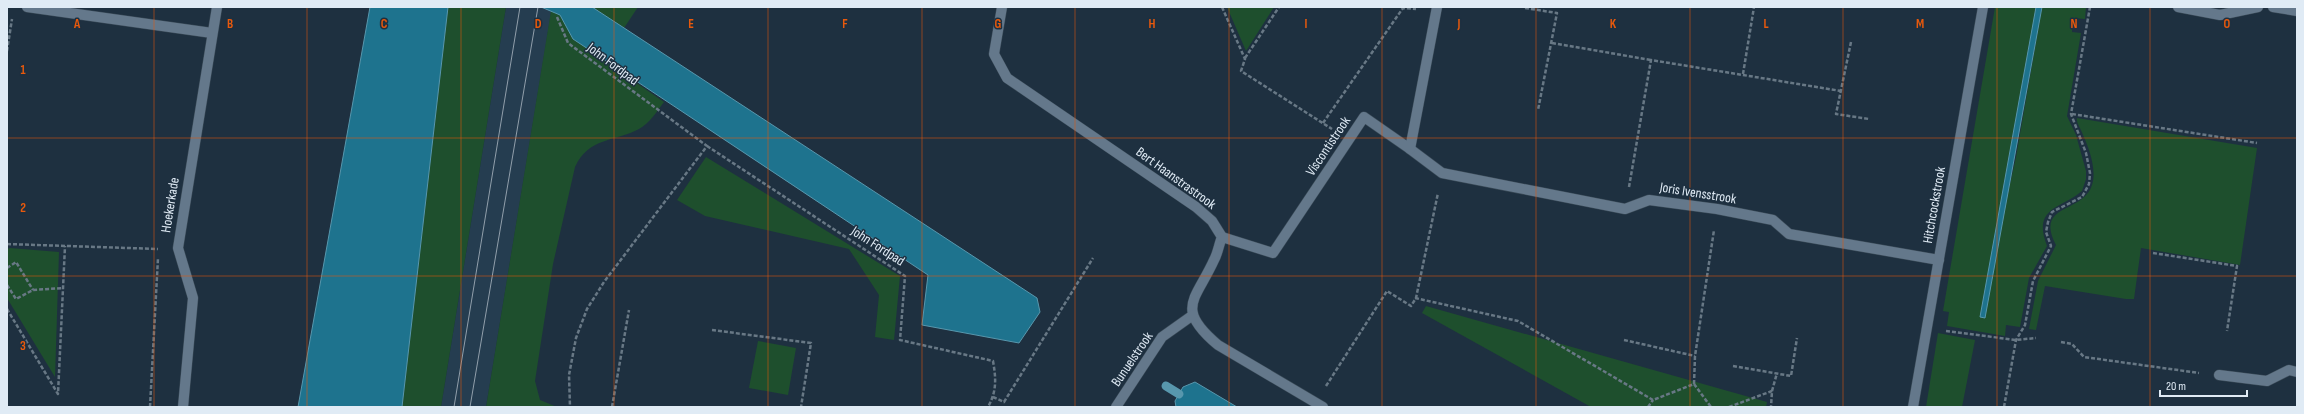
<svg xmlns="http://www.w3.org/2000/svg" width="2304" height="414" viewBox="0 0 2304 414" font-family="'Sofia Sans Condensed',sans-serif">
  <rect width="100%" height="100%" fill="#1e3040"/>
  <polygon fill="#253d50" points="506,7 552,7 486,407 441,407"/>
  <g fill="#1e4f2d">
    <polygon points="448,7 506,7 441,407 402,407"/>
    <polygon points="592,7 638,7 624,28"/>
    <polygon points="1227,7 1274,7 1246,51"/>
    <path d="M1995,7h41l-56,310 36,-160 26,-150h44l-1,12 -12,-1 -1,14 9,1 -14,83 9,19 10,36v8l-4,12c-21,18 -50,16 -35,55l-18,32 -9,49 -14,-2 -1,11 -58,-10 2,-14 -6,-1z"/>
    <path d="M551,11l9,4 13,24 91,63c-7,9 -14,21 -25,27 -25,13 -50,8 -64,38l-22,97 -18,117 5,19 17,7h-71z"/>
    <path d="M2077,118l180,30 -17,117 -99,-17 -7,51h-8l-81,-13 -9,44 -7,-1 9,-48 18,-36c-22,-42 27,-31 36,-60 5,-15 -3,-37 -9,-50 -2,-6 -7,-12 -6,-17z"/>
    <polygon points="706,157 900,276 894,340 875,337 879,295 849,249 705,216 677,200"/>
    <polygon points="10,248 59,252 55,377 7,298 7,249"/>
    <polygon points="1426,306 1767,402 1766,407 1591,407 1422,313"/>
    <polygon points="1938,333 1975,340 1962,407 1926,407"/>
    <polygon points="758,341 796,348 788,395 749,388"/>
  </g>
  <g fill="#1e738e" stroke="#5897ad">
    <polygon points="370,7 448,7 402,407 298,407"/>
    <polygon points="541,7 592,7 1037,298 1040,312 1019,343 922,325 928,275 573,39 560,15"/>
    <polygon points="2036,7 2042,7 1985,318 1980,317"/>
    <polygon points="1195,382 1237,407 1176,407 1175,401 1183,387"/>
  </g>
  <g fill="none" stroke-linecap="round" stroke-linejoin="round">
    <polyline stroke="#5897ad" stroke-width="9" points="1166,386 1179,394"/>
    <g stroke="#3b4b58" stroke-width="11">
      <polyline id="lane" points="2219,375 2267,381 2289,370 2297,372"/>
    </g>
    <g stroke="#3b4b58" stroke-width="11">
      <g id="street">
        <polyline points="27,7 212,33"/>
        <path d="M1002,7l-8,47 13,24 189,129 16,14 10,16c-3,7 -4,16 -8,23 -18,40 -40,48 4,85l105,62"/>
        <polyline points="2178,7 2220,15 2258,7"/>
        <polyline points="2273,7 2297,11"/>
        <polyline points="1410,149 1442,173 1625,209 1649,200 1717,209 1773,220 1789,234 1939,260"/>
        <polyline points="1222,237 1273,253 1364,117 1410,149 1437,7"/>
        <polyline points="183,407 193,298 178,248 217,7"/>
        <polyline points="1116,407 1162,337 1193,315"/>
        <polyline points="1913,407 1983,7"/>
      </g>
    </g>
    <g stroke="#687885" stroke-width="2.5" stroke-dasharray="4 2" stroke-linecap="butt">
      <polyline points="1222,7 1245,59 1241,71 1332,129"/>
      <polyline points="1525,8 1557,13 1538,110"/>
      <polyline points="557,17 568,43 707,146 604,282 587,309 576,338 569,375 570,407"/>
      <polyline points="1851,42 1836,114 1869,119"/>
      <polyline points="1552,43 1651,60"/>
      <polyline points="7,51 12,19"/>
      <polyline points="1245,58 1279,7"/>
      <polyline points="1743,74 1754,7"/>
      <polyline points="2072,114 2257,143"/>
      <polyline points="1323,123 1403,8 1416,9"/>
      <path d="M707,146l198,130 -5,64 93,21c3,17 4,30 -5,46"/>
      <polyline points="1629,187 1651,60 1841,91"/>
      <polyline points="7,244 158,249"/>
      <polyline points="2153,253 2237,266 2227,331"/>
      <polyline points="7,268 16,262 33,290"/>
      <polyline points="7,285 16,299 33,290 63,288"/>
      <polyline points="1415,298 1518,321 1653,400 1694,384 1695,356 1714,230"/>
      <polyline points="7,309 58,394 65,246"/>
      <polyline points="712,330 811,343 801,407"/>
      <polyline points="1946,331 2016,340 2036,338"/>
      <polyline points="1624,340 1695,356"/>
      <polyline points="2061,342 2072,344 2084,357 2199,373"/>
      <polyline points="1733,366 1791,376 1797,338"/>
      <polyline points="1694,384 1711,407"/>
      <polyline points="1326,386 1387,291 1411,306 1416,298 1438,193"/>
      <polyline points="1772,391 1777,373"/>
      <polyline points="993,397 1004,402 1093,258"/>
      <polyline points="150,407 158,258"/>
      <polyline points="612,407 629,310"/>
      <polyline points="1648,407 1653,400"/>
      <polyline points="1729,407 1772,391 1771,407"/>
      <polyline points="2004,407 2016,340 2025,325 2033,281 2051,246 2046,232 2048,222 2052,212 2082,197 2089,184 2090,173 2086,153 2071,114 2090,7"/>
    </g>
    <use href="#lane" stroke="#64788b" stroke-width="10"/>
    <use href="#street" stroke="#64788b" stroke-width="10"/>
    <g stroke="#919fab" stroke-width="1">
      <polyline points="454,407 520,7"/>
      <polyline points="470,407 538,7"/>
    </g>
  </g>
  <path fill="none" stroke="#e8590c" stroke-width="1" stroke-opacity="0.55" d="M154,7v400M307,7v400M461,7v400M614,7v400M768,7v400M922,7v400M1075,7v400M1229,7v400M1382,7v400M1536,7v400M1690,7v400M1843,7v400M1997,7v400M2150,7v400M7,138h2290M7,276h2290"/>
  <g text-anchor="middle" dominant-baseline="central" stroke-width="3" stroke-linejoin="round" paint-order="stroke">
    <g font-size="14" fill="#e0ebf5" stroke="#1e3040">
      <text transform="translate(613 64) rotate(37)">John Fordpad</text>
      <text transform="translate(1328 146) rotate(-56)">Viscontistrook</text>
      <text transform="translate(1176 178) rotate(36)">Bert Haanstrastrook</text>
      <text transform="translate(1698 193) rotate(9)">Joris Ivensstrook</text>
      <text transform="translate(170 205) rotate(-81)">Hoekerkade</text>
      <text transform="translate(1934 205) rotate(-80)">Hitchcockstrook</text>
      <text transform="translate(878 246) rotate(33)">John Fordpad</text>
      <text transform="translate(1132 359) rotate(-56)">Bunuelstrook</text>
    </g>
  </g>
  <g font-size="13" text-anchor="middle" font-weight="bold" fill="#e8590c" stroke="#1e3040" stroke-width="3" stroke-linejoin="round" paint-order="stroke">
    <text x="77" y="28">A</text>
    <text x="230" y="28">B</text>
    <text x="384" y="28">C</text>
    <text x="538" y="28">D</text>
    <text x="691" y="28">E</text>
    <text x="845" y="28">F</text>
    <text x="998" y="28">G</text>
    <text x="1152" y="28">H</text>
    <text x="1306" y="28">I</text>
    <text x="1459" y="28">J</text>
    <text x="1613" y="28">K</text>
    <text x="1766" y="28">L</text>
    <text x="1920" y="28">M</text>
    <text x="2074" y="28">N</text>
    <text x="2227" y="28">O</text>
    <text x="23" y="74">1</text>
    <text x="23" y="212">2</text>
    <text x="23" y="350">3</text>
  </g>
  <rect width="2304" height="414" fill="none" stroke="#e0ebf5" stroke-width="16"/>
  <path d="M2160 390v6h87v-6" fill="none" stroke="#e0ebf5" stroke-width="2"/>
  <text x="2166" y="390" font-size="12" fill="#e0ebf5" stroke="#1e3040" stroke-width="3" paint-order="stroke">20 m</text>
</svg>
